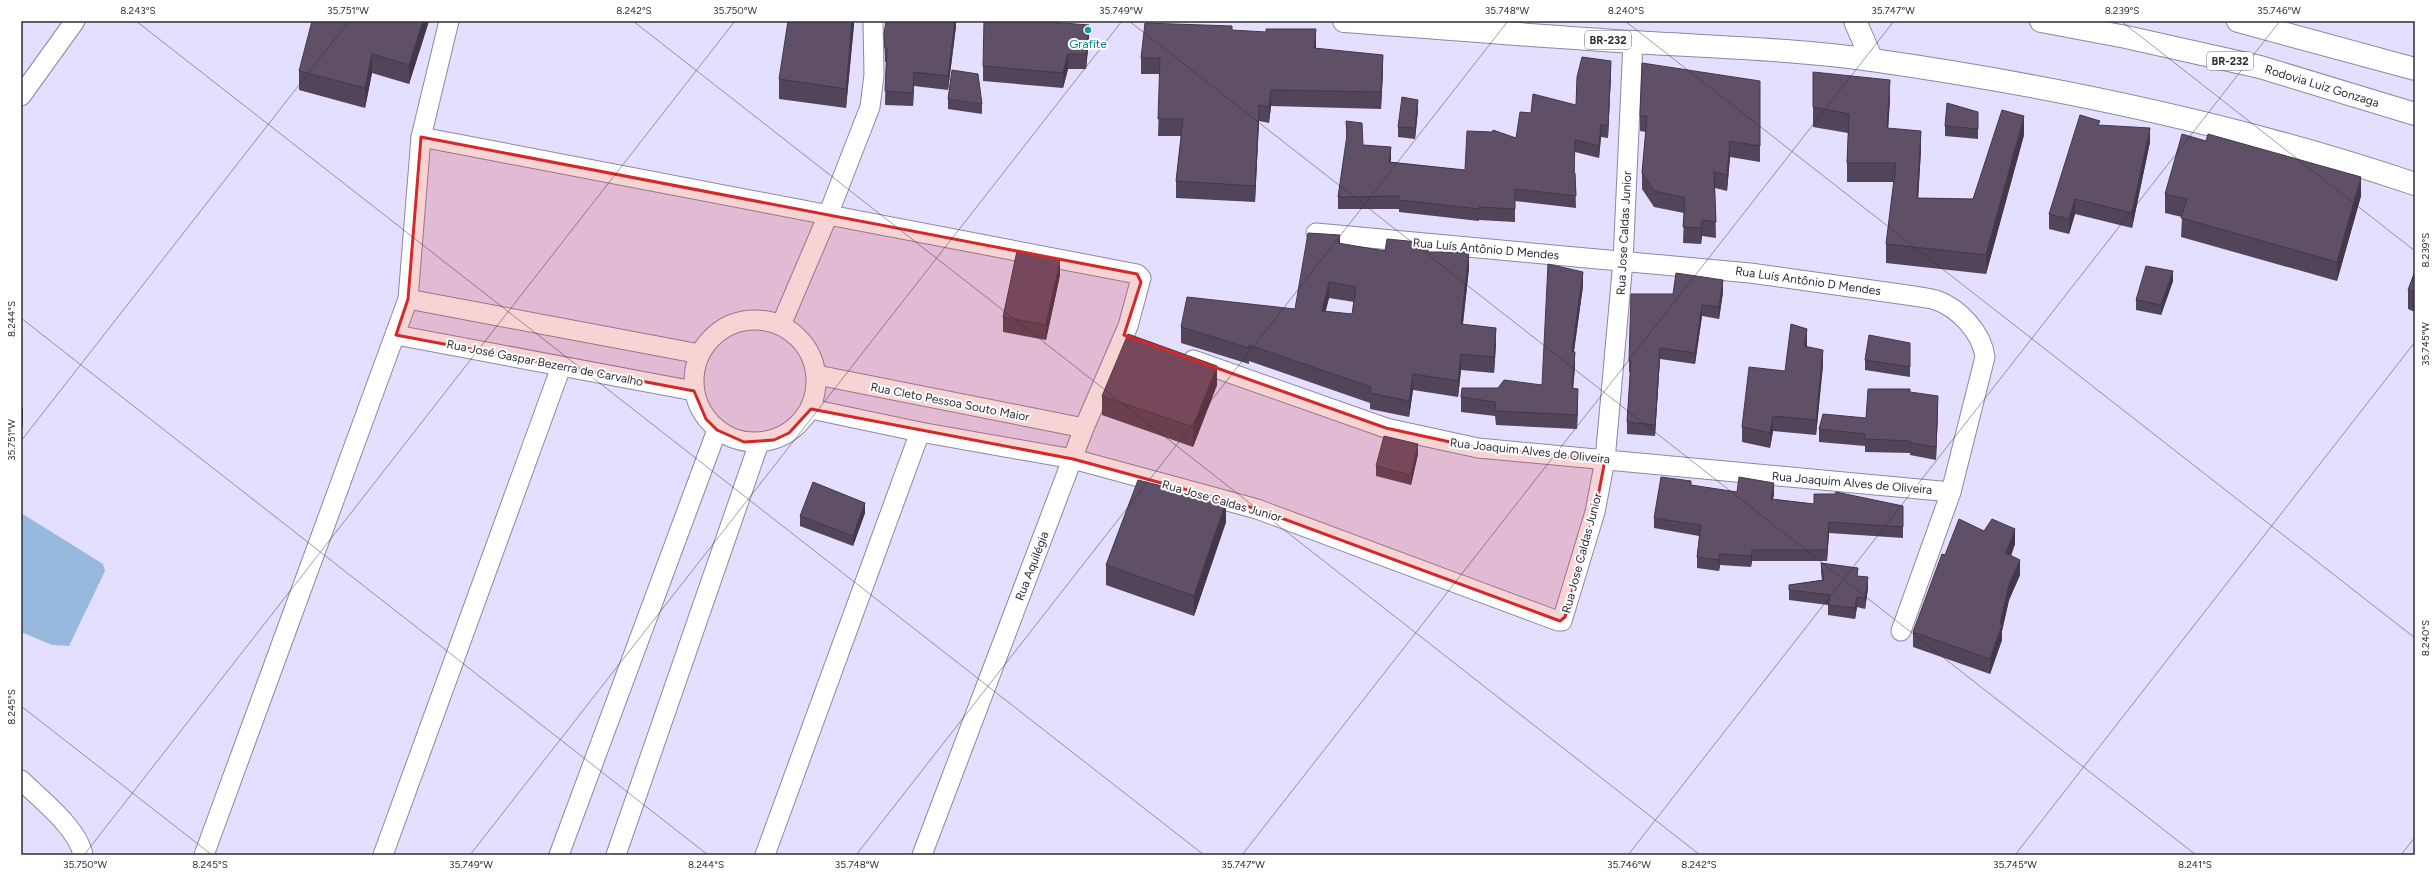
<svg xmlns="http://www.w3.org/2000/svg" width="2436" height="876" viewBox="0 0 2436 876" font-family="Figtree,sans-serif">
  <rect width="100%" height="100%" fill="#e4dffe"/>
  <polygon fill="#97b9de" points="21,513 103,564 105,571 69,646 52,645 21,632"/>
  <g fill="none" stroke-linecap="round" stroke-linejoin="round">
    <g stroke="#8d87a4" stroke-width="21">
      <g id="street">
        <polyline points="21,96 75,21"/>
        <polyline points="421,137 1137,274 1141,278 1128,326 1084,428 922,855"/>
        <path d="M1316,233l434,40 164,23c7,1 15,2 22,4 23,8 46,33 49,57l-34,135 -50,139"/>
        <polyline points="408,299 700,354"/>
        <circle cx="755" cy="381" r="61"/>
        <polyline points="781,325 828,215 870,107 874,75 873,21"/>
        <polyline points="396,335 694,391"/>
        <polyline points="1193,360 1386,428 1478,448 1951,492"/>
        <polyline points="817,375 1084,428"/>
        <polyline points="811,409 920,432 1073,459 1257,509 1558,621 1562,621 1595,512 1605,460 1623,261 1633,42"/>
        <path d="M21,780c19,19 57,48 62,75"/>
        <polyline points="204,855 408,299 421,137 449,21"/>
        <polyline points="383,855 561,367"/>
        <polyline points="559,855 717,430"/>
        <polyline points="616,855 759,443"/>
        <polyline points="765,855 920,432"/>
      </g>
    </g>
    <g stroke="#8d87a4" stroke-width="24">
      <path id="primary" d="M1344,21c96,7 193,15 289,21 80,5 160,7 239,18 183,26 368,65 543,124"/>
    </g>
    <g stroke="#8d87a4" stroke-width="24">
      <g id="highway">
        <polyline points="1855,21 1872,60"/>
        <polyline points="2041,21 2126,37 2260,67 2415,114"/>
        <polyline points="2238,21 2415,69"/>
      </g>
    </g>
    <use href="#street" stroke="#fff" stroke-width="19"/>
    <use href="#primary" stroke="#fff" stroke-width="22"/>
    <use href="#highway" stroke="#fff" stroke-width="22"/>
  </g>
  <g fill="#524559" fill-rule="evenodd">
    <polygon points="429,21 409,84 372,73 365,108 299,90 299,71"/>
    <polygon points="854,21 846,108 779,99 779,79"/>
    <polygon points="956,21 956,26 948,90 914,86 913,106 885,105 886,62 885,62 884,34"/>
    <polygon points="1232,30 1316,46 1316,48 1383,71 1381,109 1271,106 1269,123 1259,121 1255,202 1176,198 1176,181 1181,136 1158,136 1160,74 1141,74 1141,58"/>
    <polygon points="1089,39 1086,69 1068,69 1063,88 983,81 983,66"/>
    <polygon points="1611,73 1608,138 1601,137 1599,158 1575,152 1574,173 1575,173 1576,208 1515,201 1515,222 1479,220 1479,221 1399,212 1399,209 1338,209 1338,197 1347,140 1346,133 1346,121 1363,145 1391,159 1390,162 1465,170 1516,138 1531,113 1576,105"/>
    <polygon points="1760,81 1760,162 1730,157 1727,191 1715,188 1716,238 1702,236 1701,244 1683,243 1684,213 1654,207 1642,189 1642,173 1646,132 1640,131 1640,116"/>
    <polygon points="948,99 982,104 982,114 948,109"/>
    <polygon points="1890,99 1888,128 1921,150 1918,198 1973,199 2024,135 1986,274 1886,263 1886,244 1894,182 1847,182 1847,163 1848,133 1813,127 1813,107"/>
    <polygon points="1418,110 1415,139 1398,137 1398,127"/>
    <polygon points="1978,112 1978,139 1945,136 1945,126"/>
    <polygon points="2100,125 2150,142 2132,228 2075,214 2069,234 2049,229 2049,214"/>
    <polygon points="2206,141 2361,196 2337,281 2181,237 2182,217 2165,213 2165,194"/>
    <path d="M1340,244l45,7 44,1 40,16 -6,56 33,20 -2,29 -33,-3 -3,27 -45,-7 -4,27 -39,-8v-6l-121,-42v3l-68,-21v-16l114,-18zM1329,298l25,4 -2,12 -27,-3z"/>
    <polygon points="2415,271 2415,312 2408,309 2408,290"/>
    <polygon points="1060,275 1046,340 1003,332 1003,317"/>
    <polygon points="2173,281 2161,315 2136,310 2136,300"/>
    <polygon points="1583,286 1574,351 1575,366 1573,388 1578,403 1577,429 1496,425 1495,416 1461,412 1461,397 1498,388 1542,385"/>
    <polygon points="1723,292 1719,319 1702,316 1695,364 1660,359 1655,436 1627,434 1627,422 1630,372 1629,372 1629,361 1673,294"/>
    <polygon points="1910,343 1910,377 1865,370 1865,360"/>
    <polygon points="1807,344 1807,347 1823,365 1816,435 1773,431 1770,448 1742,442 1742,427 1785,371"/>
    <polygon points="1217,385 1193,447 1102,415 1102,396"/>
    <polygon points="1910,392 1938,409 1936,460 1910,455 1910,453 1865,452 1865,446 1819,442 1819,429 1866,418"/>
    <polygon points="1418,454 1411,485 1376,476 1376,466"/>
    <polygon points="1691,485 1737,492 1774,494 1773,499 1814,504 1903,506 1903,538 1829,533 1827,561 1752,561 1751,567 1720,565 1719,571 1697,568 1697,557 1699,536 1654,528 1654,518"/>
    <polygon points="865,513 853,546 800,526 800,516"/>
    <polygon points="1226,522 1194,616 1106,585 1106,565"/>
    <polygon points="1984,531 2015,544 2011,556 2020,575 2009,600 2002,631 2002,640 1990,674 1913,647 1913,632 1945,555"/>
    <polygon points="1821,563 1858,576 1868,588 1865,609 1857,607 1855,619 1828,615 1828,605 1789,600 1789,585 1822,580 1821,573"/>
  </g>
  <g fill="#423849">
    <polygon points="423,21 429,21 409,84 409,65"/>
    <polygon points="852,21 854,21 854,26 846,108 846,89"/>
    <polygon points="955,21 956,21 956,26 948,90 948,76"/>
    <polygon points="1089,25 1089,39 1086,69 1086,54"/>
    <polygon points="1316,29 1316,46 1314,65 1314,48"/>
    <polygon points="372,54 372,73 365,108 365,88"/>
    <polygon points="1068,54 1068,69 1063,88 1063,73"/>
    <polygon points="1383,55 1383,71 1381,109 1381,92"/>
    <polygon points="1611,61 1611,73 1608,138 1608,126"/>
    <polygon points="914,72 914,86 913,106 913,93"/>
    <polygon points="1890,80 1890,99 1887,147 1887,128"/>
    <polygon points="1271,90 1271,106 1269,123 1269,107"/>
    <polygon points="1418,100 1418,110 1415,139 1415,128"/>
    <polygon points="1259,105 1259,121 1255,202 1255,186"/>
    <polygon points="2024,116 2024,135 1986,274 1986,255"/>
    <polygon points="1601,124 1601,137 1599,158 1599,146"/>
    <polygon points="2150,128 2150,142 2132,228 2132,213"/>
    <polygon points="1921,131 1921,150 1917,218 1917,198"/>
    <polygon points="1575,140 1575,152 1574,185 1574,173"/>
    <polygon points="1730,141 1730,157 1727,191 1727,175"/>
    <polygon points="1391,147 1391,159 1389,174 1389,162"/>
    <polygon points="2361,177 2361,196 2337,281 2337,262"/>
    <polygon points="2075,199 2075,214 2069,234 2069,219"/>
    <polygon points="1702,220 1702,236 1701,244 1701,228"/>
    <polygon points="1340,235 1340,251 1338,243"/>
    <polygon points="1469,252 1469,268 1461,340 1461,324"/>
    <polygon points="1060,260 1060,275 1046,340 1046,325"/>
    <polygon points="2173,271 2173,281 2161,315 2161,305"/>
    <polygon points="1583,272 1583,286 1572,365 1572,351"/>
    <polygon points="1723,280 1723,292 1719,319 1719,307"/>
    <polygon points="1329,282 1329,298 1322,327 1322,311"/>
    <polygon points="1702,305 1702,316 1695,364 1695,353"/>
    <polygon points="1496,328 1496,344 1494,373 1494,357"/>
    <polygon points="1807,329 1807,344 1804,361 1804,346"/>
    <polygon points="1660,348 1660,359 1655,436 1655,425"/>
    <polygon points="1823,350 1823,365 1816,435 1816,420"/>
    <polygon points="1575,352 1575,366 1572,402 1572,388"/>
    <polygon points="1461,354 1461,370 1458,397 1458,381"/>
    <polygon points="1217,366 1217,385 1193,447 1193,427"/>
    <polygon points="1413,374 1413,390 1409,417 1409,401"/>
    <polygon points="1578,389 1578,403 1577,429 1577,415"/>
    <polygon points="1938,396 1938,409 1936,460 1936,447"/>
    <polygon points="23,407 23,427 21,430 21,411"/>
    <polygon points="1773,416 1773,431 1770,448 1770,433"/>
    <polygon points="1418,444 1418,454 1411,485 1411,475"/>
    <polygon points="1774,483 1774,494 1771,510 1771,499"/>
    <polygon points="1226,502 1226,522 1194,616 1194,596"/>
    <polygon points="865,503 865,513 853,546 853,536"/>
    <polygon points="1829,522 1829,533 1827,561 1827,550"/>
    <polygon points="2015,529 2015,544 2006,568 2006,553"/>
    <polygon points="1752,550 1752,561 1751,567 1751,556"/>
    <polygon points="1720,554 1720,565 1719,571 1719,560"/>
    <polygon points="2020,560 2020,575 2009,600 2002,631 2002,640 1990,674 1990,659 2009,585"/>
    <polygon points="1868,577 1868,588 1865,609 1865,598"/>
    <polygon points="1857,597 1857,607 1855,619 1855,608"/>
  </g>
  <g fill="#5f5068" stroke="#423849" fill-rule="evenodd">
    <polygon points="312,21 423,21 409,65 372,54 365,88 299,71"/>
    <polygon points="788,21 852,21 846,89 779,79"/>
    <polygon points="886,21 955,21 948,76 914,72 913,93 885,91 887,48 885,48 884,34"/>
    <polygon points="984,21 1037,21 1089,25 1086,54 1068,54 1063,73 983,66"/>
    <polygon points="1145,23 1232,26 1232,30 1266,32 1266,29 1316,29 1314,48 1383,55 1381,92 1271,90 1269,107 1259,105 1255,186 1176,181 1183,119 1158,119 1160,58 1141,58"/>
    <polygon points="1582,57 1611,61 1608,126 1601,124 1599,146 1575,140 1574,173 1575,173 1576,196 1515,189 1515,209 1479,207 1479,209 1399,200 1399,196 1338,197 1347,135 1346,121 1362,123 1363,145 1391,147 1389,162 1465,170 1467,131 1492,132 1493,130 1516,138 1520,112 1531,113 1533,94 1576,105 1577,77"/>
    <polygon points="1642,63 1760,81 1760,146 1730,141 1727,175 1714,172 1716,222 1702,220 1701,228 1683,227 1685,198 1654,191 1642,173 1647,116 1640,116"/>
    <polygon points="952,70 978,74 982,104 948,99"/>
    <polygon points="1813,72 1890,80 1887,128 1921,131 1917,198 1973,199 2002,110 2024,116 1986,255 1886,244 1896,163 1847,163 1849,114 1813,107"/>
    <polygon points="1402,97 1418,100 1415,128 1398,127"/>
    <polygon points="1947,103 1978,112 1978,129 1945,126"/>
    <polygon points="2080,115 2100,121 2098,125 2150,128 2132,213 2075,199 2069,219 2049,214"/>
    <polygon points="2182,134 2206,141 2208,134 2361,177 2337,262 2181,218 2187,199 2165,194"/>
    <path d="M1308,233l32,2 -2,8 47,8 2,-12 42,4 -1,9h41l-8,72 35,4 -2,29 -33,-3 -3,27 -45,-7 -4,27 -39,-8 1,-6 -122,-42v3l-68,-21 6,-30 108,12zM1329,282l27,5 -4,27 -30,-3z"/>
    <polygon points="1017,251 1060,260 1046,325 1003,317"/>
    <polygon points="1548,264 1583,272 1572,351 1575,352 1572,388 1578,389 1577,415 1496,411 1495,402 1461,397 1462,388 1498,388 1504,380 1542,385"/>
    <polygon points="2146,266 2173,271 2161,305 2136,300"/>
    <polygon points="2415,271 2415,292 2408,290"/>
    <polygon points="1676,273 1723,280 1719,307 1702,305 1695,353 1660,348 1655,425 1627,422 1631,361 1629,361 1631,294 1673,294"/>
    <polygon points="1791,324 1807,329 1804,346 1823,350 1816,420 1773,416 1770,433 1742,427 1749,367 1785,371"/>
    <polygon points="1128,334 1217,366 1193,427 1102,396"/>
    <polygon points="1869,335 1910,343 1910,367 1865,360"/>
    <polygon points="1868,389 1910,389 1910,392 1938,396 1936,447 1910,443 1910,441 1865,439 1865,434 1819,429 1823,414 1866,418"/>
    <polygon points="1384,436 1418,444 1411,475 1376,466"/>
    <polygon points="1661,477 1691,481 1691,485 1737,492 1739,477 1774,483 1771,499 1814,504 1814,494 1835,494 1836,492 1903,506 1903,527 1829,522 1827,550 1752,550 1751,556 1720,554 1719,560 1697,557 1701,525 1654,518"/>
    <polygon points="1138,480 1226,502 1194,596 1106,565"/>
    <polygon points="813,482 865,503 853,536 800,516"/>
    <polygon points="1959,519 1984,531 1992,519 2015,529 2006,553 2020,560 2009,585 2000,624 2002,625 1990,659 1913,632 1942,554 1945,555"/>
    <polygon points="1821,563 1858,568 1857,576 1868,577 1865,598 1857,597 1855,608 1828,605 1830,595 1789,590 1789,585 1824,580"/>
  </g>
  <path fill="#d62828" fill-opacity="0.2" stroke="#d62828" stroke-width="3" stroke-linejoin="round" d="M421,137l716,137 4,8 -17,53 262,93 92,20 127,12 -10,52 -30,105 -5,4 -303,-112 -184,-50 -262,-50 -22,24 -15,7 -30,2 -27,-12 -11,-11 -12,-28 -298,-56 12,-36z"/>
  <path fill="none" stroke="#2e2c38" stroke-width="1" stroke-opacity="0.45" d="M136,21l1068,834M633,21l1067,834M1129,21l1067,834M1625,21l790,617M2121,21l294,230M21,318l687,537M21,441l328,-420M21,706l191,149M84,855l651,-834M470,855l652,-834M856,855l652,-834M1242,855l652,-834M1628,855l652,-834M2015,855l400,-513M2401,855l14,-18"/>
  <circle fill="#0f9aa8" stroke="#fff" stroke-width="1.5" cx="1088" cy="30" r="4"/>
  <g text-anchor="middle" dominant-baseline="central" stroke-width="4" stroke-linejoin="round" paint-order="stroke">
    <g fill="#fff" stroke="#6d6b74" stroke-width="1">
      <rect x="1585" y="31" width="46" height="18" rx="3"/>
      <rect x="2207" y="52" width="46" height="18" rx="3"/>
    </g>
    <g font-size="11" font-weight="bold" fill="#2e2c38">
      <text x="1608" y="40">BR-232</text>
      <text x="2230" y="61">BR-232</text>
    </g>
    <g font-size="12" fill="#0d838f" stroke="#fff">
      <text x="1088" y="44">Grafite</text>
    </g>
    <g font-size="12" fill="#2e2c38" stroke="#fff">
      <text transform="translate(2322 86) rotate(17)">Rodovia Luiz Gonzaga</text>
      <text transform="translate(1624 233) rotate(-87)">Rua Jose Caldas Junior</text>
      <text transform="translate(1486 249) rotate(5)">Rua Luís Antônio D Mendes</text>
      <text transform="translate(1808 281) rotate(8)">Rua Luís Antônio D Mendes</text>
      <text transform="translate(545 363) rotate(11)">Rua José Gaspar Bezerra de Carvalho</text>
      <text transform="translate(950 402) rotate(11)">Rua Cleto Pessoa Souto Maior</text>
      <text transform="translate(1530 451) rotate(6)">Rua Joaquim Alves de Oliveira</text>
      <text transform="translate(1852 483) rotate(5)">Rua Joaquim Alves de Oliveira</text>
      <text transform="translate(1222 501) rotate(16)">Rua Jose Caldas Junior</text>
      <text transform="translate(1582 553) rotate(-75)">Rua Jose Caldas Junior</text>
      <text transform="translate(1032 566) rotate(-69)">Rua Aquilégia</text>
    </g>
  </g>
  <rect width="2436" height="876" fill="none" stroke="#ffffff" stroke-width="44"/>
  <rect x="22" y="22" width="2392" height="832" fill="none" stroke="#2e2c38" stroke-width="1.5"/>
  <g font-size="10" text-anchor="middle" fill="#2e2c38">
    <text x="138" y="14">8.243°S</text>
    <text x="348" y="14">35.751°W</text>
    <text x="634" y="14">8.242°S</text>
    <text x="735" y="14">35.750°W</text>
    <text x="1121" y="14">35.749°W</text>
    <text x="1507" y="14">35.748°W</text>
    <text x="1626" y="14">8.240°S</text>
    <text x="1893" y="14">35.747°W</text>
    <text x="2122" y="14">8.239°S</text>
    <text x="2279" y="14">35.746°W</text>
    <text transform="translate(2425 250) rotate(-90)" y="4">8.239°S</text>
    <text transform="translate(11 319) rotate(-90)" y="4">8.244°S</text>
    <text transform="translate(2425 344) rotate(-90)" y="4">35.745°W</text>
    <text transform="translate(11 440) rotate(-90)" y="4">35.751°W</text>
    <text transform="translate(2425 638) rotate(-90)" y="4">8.240°S</text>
    <text transform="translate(11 707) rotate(-90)" y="4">8.245°S</text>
    <text x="85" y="868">35.750°W</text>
    <text x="210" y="868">8.245°S</text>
    <text x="471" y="868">35.749°W</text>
    <text x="706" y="868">8.244°S</text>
    <text x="857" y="868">35.748°W</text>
    <text x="1243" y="868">35.747°W</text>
    <text x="1629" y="868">35.746°W</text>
    <text x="1699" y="868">8.242°S</text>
    <text x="2015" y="868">35.745°W</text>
    <text x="2195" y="868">8.241°S</text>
  </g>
</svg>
